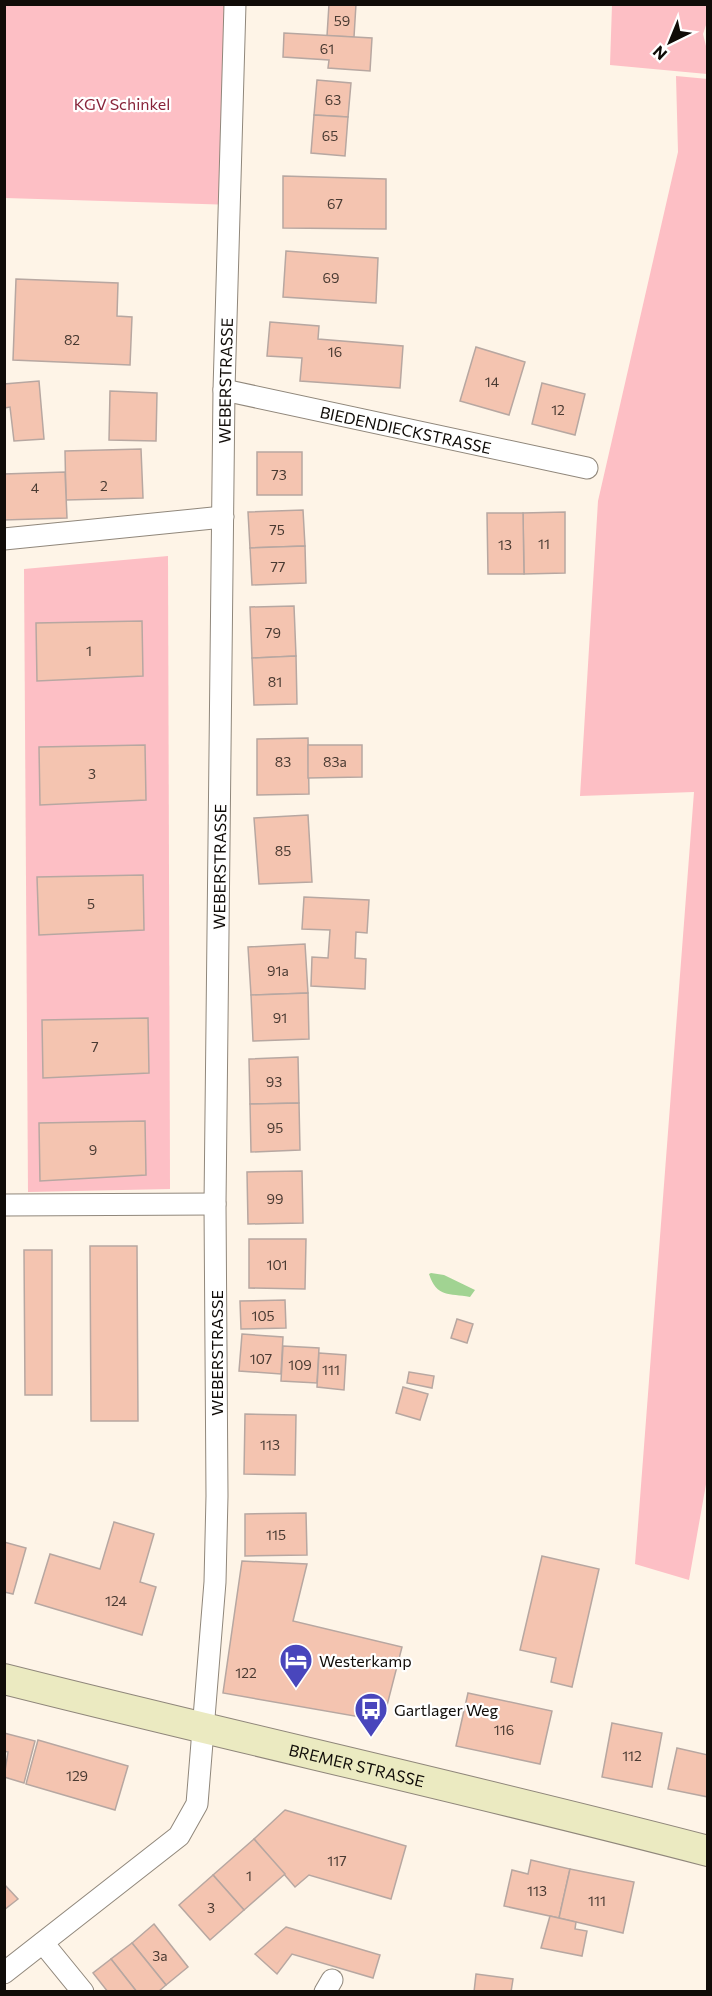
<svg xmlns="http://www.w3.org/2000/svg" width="712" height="1996" viewBox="0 0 712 1996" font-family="Commissioner,sans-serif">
  <rect width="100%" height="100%" fill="#fef4e7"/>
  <g fill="#fdbfc5">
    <polygon points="5,5 232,5 235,205 5,198"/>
    <polygon points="612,5 707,5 707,22 703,34 707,50 707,74 610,65"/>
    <polygon points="676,76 708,79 708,1473 689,1580 635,1564 694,792 580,796 598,501 678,152"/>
    <polygon points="168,556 170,1189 28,1192 24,569"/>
  </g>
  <path fill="#a1d392" d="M431,1273l13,2 31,15 -5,7c-21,-4 -33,1 -41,-23z"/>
  <g fill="#f4c4b0" stroke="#b7a7a1" stroke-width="1.5">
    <polygon points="329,4 356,4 354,37 327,36"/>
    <polygon points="284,33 372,38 370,71 328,68 329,60 283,57"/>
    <polygon points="317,80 351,83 348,117 314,115"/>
    <polygon points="314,115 348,117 345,156 311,153"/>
    <polygon points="283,176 386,179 386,229 283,228"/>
    <polygon points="286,251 378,258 376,303 283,297"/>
    <polygon points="16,279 118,283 117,316 132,317 130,365 13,360"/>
    <polygon points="270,322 319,326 318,339 403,346 400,388 300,381 302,358 267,356"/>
    <polygon points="476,347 525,362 509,415 460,401"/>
    <polygon points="39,381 44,439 14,441 10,407 4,408 4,384"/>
    <polygon points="542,383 585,394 575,435 532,424"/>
    <polygon points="110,391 157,393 156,441 109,440"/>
    <polygon points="141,449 143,498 66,500 65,451"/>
    <rect x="257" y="452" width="45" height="43"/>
    <polygon points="65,472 67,518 4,520 4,474"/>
    <polygon points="303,510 305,546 250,548 248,512"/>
    <polygon points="565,512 565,573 524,574 523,513"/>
    <polygon points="487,513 523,513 524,574 488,574"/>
    <polygon points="305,546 306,583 252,585 250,548"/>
    <polygon points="294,606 296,656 252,658 250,607"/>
    <polygon points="142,621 143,676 37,681 36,623"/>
    <polygon points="296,656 297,704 254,705 252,658"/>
    <polygon points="308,738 309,794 257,795 257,739"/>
    <polygon points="145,745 146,800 40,805 39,747"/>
    <polygon points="308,745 362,745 362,777 308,778"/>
    <polygon points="308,815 312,882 259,884 254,818"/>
    <polygon points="143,875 144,930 39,935 37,877"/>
    <polygon points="304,897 369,900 367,933 356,932 355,958 366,959 365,989 311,986 312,957 328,958 330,930 302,929"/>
    <polygon points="305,944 308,993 251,995 248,947"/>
    <polygon points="308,993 309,1039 253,1041 251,995"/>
    <polygon points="148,1018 149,1073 43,1078 42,1020"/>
    <polygon points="298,1057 299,1103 250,1104 249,1059"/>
    <polygon points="299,1103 300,1150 251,1152 250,1104"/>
    <polygon points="145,1121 146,1175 40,1181 39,1123"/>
    <polygon points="302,1171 303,1223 248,1224 247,1172"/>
    <polygon points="249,1239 306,1239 305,1289 249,1288"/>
    <polygon points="90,1246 137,1246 138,1421 91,1421"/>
    <polygon points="24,1250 52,1250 52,1395 25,1395"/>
    <polygon points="285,1300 286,1328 241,1329 240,1301"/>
    <polygon points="457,1319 473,1324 467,1343 451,1338"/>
    <polygon points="242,1334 283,1337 281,1374 239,1371"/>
    <polygon points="283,1346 319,1348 317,1383 281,1381"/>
    <polygon points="319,1353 346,1355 344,1390 317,1387"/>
    <polygon points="409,1372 434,1376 432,1388 407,1383"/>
    <polygon points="403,1387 428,1394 420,1420 396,1413"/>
    <polygon points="245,1414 296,1415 295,1475 244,1474"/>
    <polygon points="306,1513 307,1555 245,1556 245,1514"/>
    <polygon points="114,1522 154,1534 140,1582 156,1587 142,1635 35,1603 50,1554 100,1569"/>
    <polygon points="4,1542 26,1548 13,1594 4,1592"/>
    <polygon points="542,1556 599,1569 572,1687 551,1682 556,1658 520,1650"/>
    <polygon points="242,1561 307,1564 293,1621 402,1647 383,1721 223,1693"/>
    <polygon points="468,1693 552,1711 540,1764 456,1746"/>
    <polygon points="612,1723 662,1733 652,1787 602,1777"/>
    <polygon points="4,1733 35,1741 24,1783 4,1777 8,1752 4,1751"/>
    <polygon points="38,1740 128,1766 115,1810 26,1784"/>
    <polygon points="677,1748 708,1755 708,1797 668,1789"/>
    <polygon points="285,1810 406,1846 391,1899 309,1875 295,1887 254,1839"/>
    <polygon points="254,1839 285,1874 244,1910 213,1875"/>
    <polygon points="531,1860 570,1869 559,1918 504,1906 512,1870 528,1874"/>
    <polygon points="570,1869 634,1882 623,1933 559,1918"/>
    <polygon points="213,1875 244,1910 210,1940 179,1905"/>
    <polygon points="4,1884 18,1899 4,1910"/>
    <polygon points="550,1916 576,1922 575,1929 587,1931 582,1956 541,1948"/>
    <polygon points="154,1924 188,1967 166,1985 132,1943"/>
    <polygon points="286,1927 380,1955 373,1978 292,1954 277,1974 255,1954"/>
    <polygon points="132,1943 166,1985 158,1992 137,1992 111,1959"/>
    <polygon points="111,1959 137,1992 108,1992 93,1973"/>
    <polygon points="476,1974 513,1979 511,1992 474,1992"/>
  </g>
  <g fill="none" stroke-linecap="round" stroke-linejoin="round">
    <g stroke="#90877b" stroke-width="23">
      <g id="minor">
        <path id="s1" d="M224,390l363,78"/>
        <polyline points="4,539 223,517"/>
        <polyline points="4,1205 215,1204"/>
        <polyline points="43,1943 83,1992"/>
        <path id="s2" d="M4,1973l175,-137 18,-32 18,-222 2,-86 -2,-292 9,-814 11,-386"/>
        <polyline points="325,1992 332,1980"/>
      </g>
    </g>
    <g stroke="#90877b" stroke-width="32">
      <g id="secondary">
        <path id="s3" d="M4,1679c234,59 470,111 704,172"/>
      </g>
    </g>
    <use href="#minor" stroke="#fff" stroke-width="21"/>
    <use href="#secondary" stroke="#ebeac1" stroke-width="30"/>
  </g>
  <defs>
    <g id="hotel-pin" transform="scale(1.725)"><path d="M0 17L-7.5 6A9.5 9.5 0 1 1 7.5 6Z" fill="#4946bc" stroke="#fff"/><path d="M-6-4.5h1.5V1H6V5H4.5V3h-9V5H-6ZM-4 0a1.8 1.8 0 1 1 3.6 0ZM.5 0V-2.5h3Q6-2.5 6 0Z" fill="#fff"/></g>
    <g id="bus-pin" transform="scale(1.725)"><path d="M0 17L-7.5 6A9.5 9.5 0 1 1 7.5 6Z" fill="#4946bc" stroke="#fff"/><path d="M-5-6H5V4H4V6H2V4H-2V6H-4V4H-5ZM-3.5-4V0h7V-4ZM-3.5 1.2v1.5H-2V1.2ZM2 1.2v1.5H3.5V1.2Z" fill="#fff"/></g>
  </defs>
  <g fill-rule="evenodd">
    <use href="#hotel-pin" x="296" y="1660"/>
    <use href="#bus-pin" x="371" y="1709"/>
  </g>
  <g text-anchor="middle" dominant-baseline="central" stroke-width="4.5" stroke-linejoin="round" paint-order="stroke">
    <g font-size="14" fill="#493a32">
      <text x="342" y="20">59</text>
      <text x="327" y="48">61</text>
      <text x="333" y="99">63</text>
      <text x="330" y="135">65</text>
      <text x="335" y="203">67</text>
      <text x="331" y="277">69</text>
      <text x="72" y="339">82</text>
      <text x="335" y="351">16</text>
      <text x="492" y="381">14</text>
      <text x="558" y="409">12</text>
      <text x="279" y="474">73</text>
      <text x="104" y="485">2</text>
      <text x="35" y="487">4</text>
      <text x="277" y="529">75</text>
      <text x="544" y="543">11</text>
      <text x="505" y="544">13</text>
      <text x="278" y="566">77</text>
      <text x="273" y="632">79</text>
      <text x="89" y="650">1</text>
      <text x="275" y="681">81</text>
      <text x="283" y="761">83</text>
      <text x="335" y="761">83a</text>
      <text x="92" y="773">3</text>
      <text x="283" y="850">85</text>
      <text x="91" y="903">5</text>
      <text x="278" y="970">91a</text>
      <text x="280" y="1017">91</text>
      <text x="95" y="1046">7</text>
      <text x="274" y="1081">93</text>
      <text x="275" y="1127">95</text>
      <text x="93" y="1149">9</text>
      <text x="275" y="1198">99</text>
      <text x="277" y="1264">101</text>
      <text x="263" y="1315">105</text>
      <text x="261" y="1358">107</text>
      <text x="300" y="1364">109</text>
      <text x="331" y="1369">111</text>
      <text x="270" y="1444">113</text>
      <text x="276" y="1534">115</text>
      <text x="116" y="1600">124</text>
      <text x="246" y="1672">122</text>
      <text x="504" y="1729">116</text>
      <text x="632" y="1755">112</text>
      <text x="77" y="1775">129</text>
      <text x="337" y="1860">117</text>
      <text x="249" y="1875">1</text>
      <text x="537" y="1890">113</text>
      <text x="597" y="1900">111</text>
      <text x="211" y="1907">3</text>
      <text x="160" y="1955">3a</text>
    </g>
    <g font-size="16" fill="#88253a" stroke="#fff">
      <text x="122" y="103">KGV Schinkel</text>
    </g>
    <g font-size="16" fill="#100c08" stroke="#fff">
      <text stroke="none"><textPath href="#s2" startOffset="1683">WEBERSTRASSE</textPath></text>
      <text stroke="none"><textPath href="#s1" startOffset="186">BIEDENDIECKSTRASSE</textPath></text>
      <text stroke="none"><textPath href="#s2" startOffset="1197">WEBERSTRASSE</textPath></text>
      <text transform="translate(216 1353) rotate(-90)">WEBERSTRASSE</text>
      <text stroke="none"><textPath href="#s3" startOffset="363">BREMER STRASSE</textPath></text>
    </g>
    <g font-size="16" fill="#100c08" stroke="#fff" text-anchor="start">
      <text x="319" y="1660">Westerkamp</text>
      <text x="394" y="1709">Gartlager Weg</text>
    </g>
  </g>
  <rect width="712" height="1996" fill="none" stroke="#100c08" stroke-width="12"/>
  <g transform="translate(670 42) rotate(223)" stroke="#ffffff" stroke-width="4.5" paint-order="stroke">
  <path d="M0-4.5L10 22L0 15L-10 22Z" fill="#100c08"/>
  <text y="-9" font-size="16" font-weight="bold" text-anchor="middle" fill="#100c08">N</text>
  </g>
</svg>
